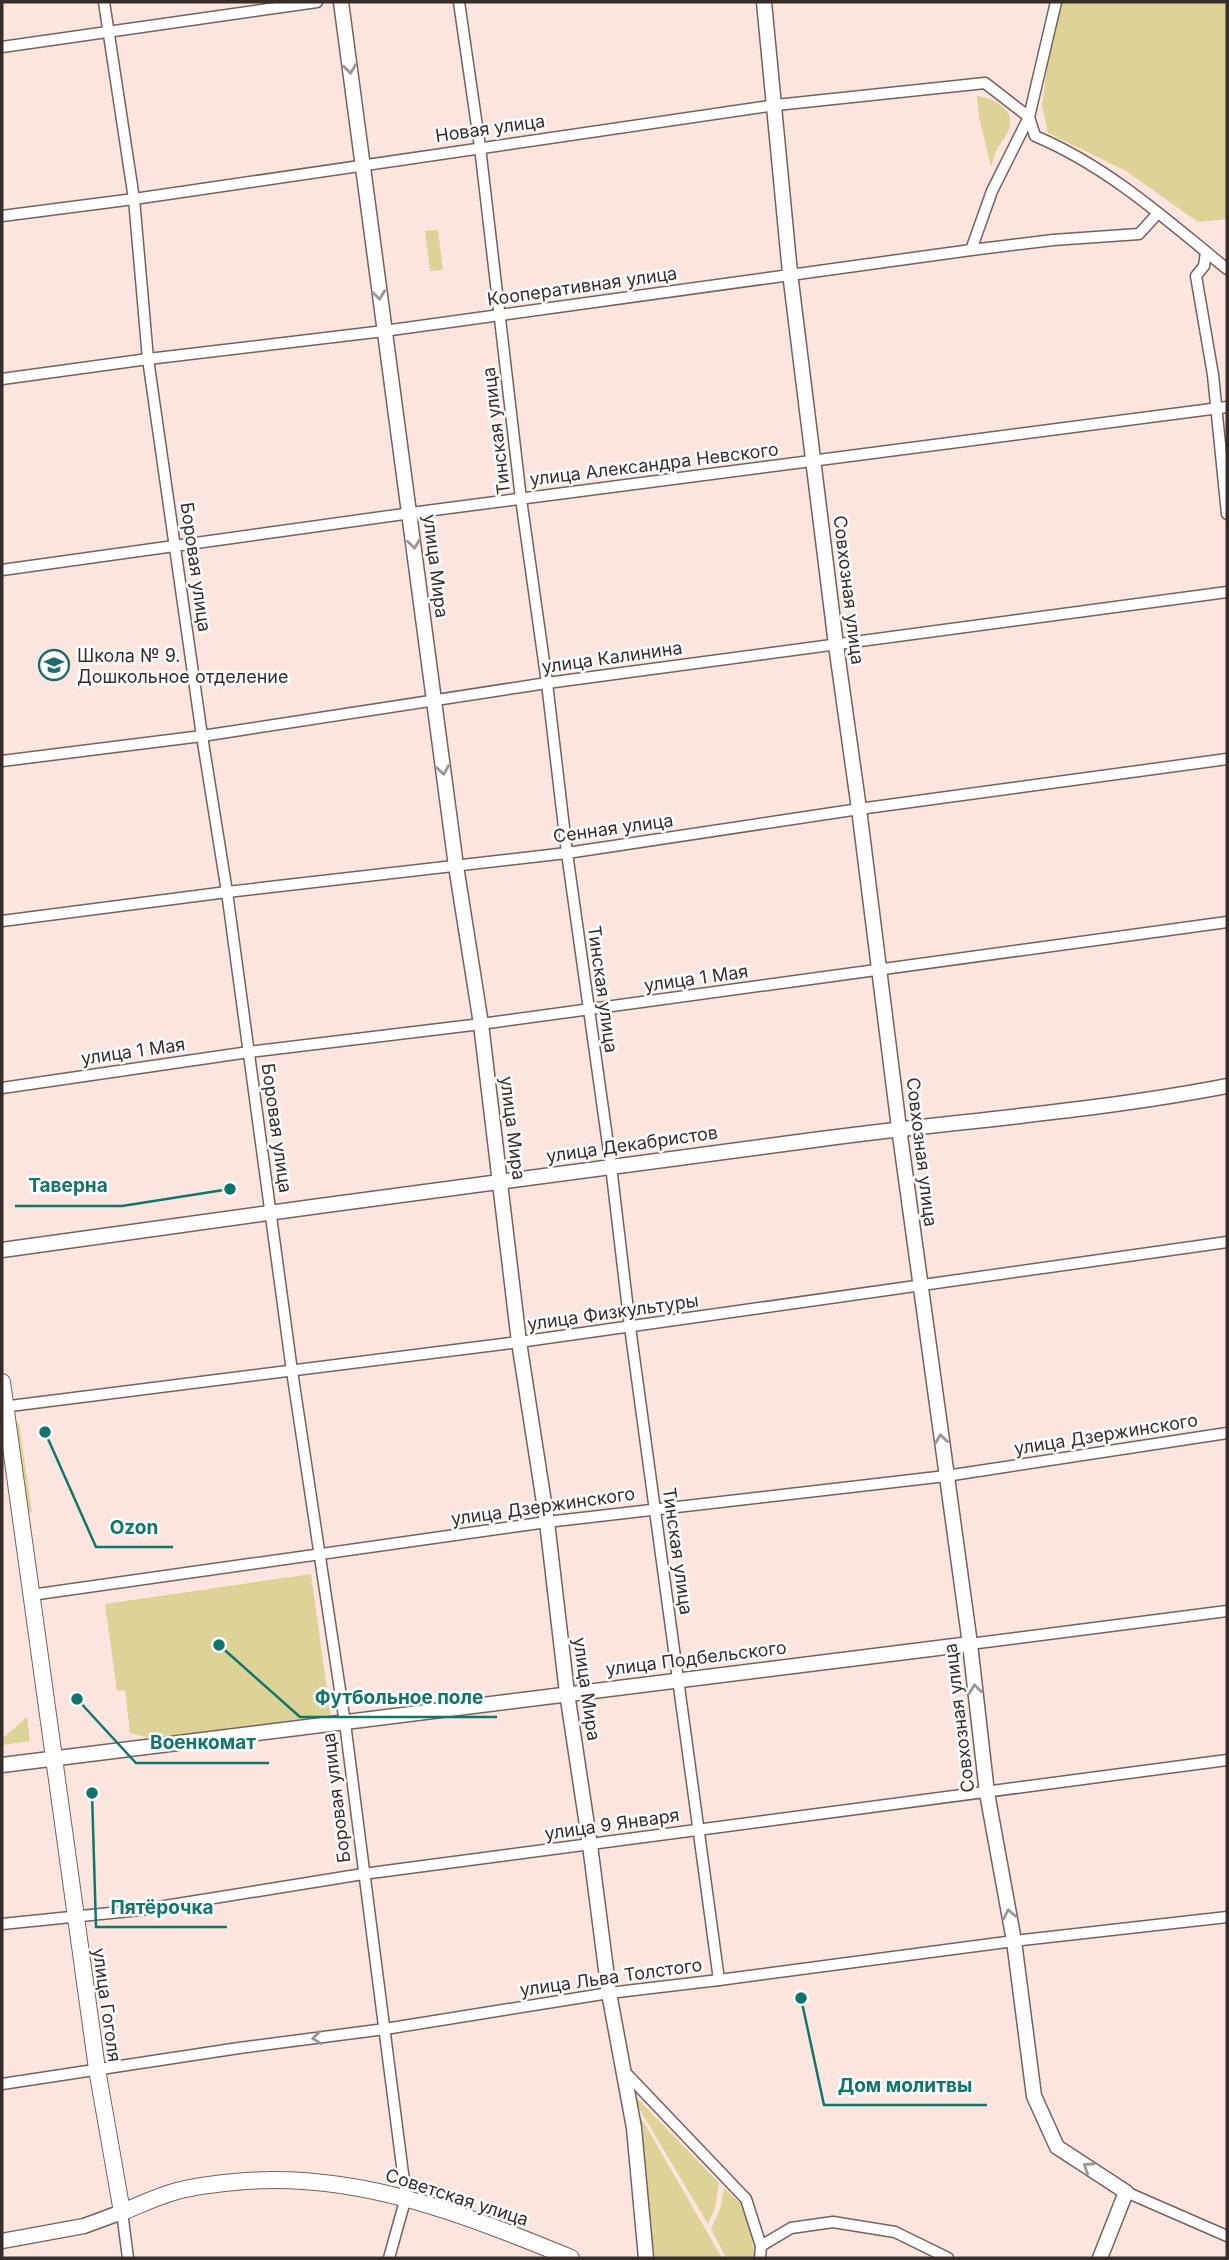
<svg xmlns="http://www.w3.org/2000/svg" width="1229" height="2260" viewBox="0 0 1229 2260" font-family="Inter,sans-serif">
  <rect width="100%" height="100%" fill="#fde5df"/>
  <g fill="#ddd396">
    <polygon points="1056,2 1227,2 1227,219 1198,222 1126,171 1048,133 1042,105"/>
    <path d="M977,96c15,2 37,12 33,30 -2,9 -10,17 -14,25 -2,5 -3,10 -5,16l-12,-50z"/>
    <polygon points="438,230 443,270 430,271 425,231"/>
    <polygon points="15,1423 19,1423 32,1512 28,1514"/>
    <polygon points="311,1574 331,1718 184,1735 146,1737 130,1733 125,1690 117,1691 105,1604"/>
    <polygon points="27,1717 30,1741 2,1745 2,1739"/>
    <polygon points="636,2097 719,2183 715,2208 708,2224 637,2105"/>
    <polygon points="635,2107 722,2258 653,2258"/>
    <polygon points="724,2188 742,2205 750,2227 755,2258 726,2258 711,2229 720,2209"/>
  </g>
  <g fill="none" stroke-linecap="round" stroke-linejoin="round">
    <g stroke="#75625c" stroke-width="13">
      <g id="street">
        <polyline points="104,2 134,199 148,359 202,736 227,892 292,1371 345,1723 406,2197 389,2258"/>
        <polyline points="459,2 480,147 521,499 547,683 567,853 611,1166 630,1327 719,1980"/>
        <polyline points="2,47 317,2"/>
        <path d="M2,216l132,-17 642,-94 209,-22 44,34 6,19c72,30 132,84 192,133"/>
        <polyline points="971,250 992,191 1029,117 1056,2"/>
        <polyline points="1206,252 1204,266 1196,276 1213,375 1227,514"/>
        <polyline points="2,379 148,359 384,331 971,250 1053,240 1139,234 1158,213"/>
        <polyline points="2,570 411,513 1227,407"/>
        <polyline points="2,761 202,736 547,683 1227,592"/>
        <polyline points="2,921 227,892 567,853 859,809 1227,759"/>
        <polyline points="2,1088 249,1052 481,1024 1227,922"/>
        <polyline points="2,1407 519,1342 1227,1242"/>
        <polyline points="31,1595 547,1522 946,1476 1227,1433"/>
        <polyline points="970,1644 1227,1611"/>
        <polyline points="2,1924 140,1910 363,1874 1227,1760"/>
        <polyline points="624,2071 746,2199 761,2246 760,2258"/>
        <polyline points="2,2084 239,2048 385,2029 609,1993 719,1980 1014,1941 1227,1917"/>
        <polyline points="1126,2192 1227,2236"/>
        <polyline points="122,2212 128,2258"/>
        <polyline points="761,2246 791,2228 833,2222 895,2232 948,2258"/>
      </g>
    </g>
    <g stroke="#75625c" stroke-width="17">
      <g id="secondary">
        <polyline points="341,2 456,866 481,1024 519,1342 547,1522 567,1693 590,1845 609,1993 634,2128 646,2258"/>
        <polyline points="764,2 790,273 836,645 859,809 899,1128 970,1644 987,1793 1014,1941 1034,2096 1057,2147 1126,2192 1100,2258"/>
        <path d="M2,1250c273,-38 545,-76 819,-111 135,-18 272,-27 406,-53"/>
        <polyline points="2,1765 970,1644"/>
        <polyline points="2,2241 84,2226 122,2212"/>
      </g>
    </g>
    <g stroke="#75625c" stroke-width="18">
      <path id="primary" d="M2,1382l95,687 25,143c18,-7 36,-16 55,-21 22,-6 45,-8 69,-10 115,-8 220,34 325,77"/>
    </g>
    <use href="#street" stroke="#fff" stroke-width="10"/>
    <use href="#secondary" stroke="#fff" stroke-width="14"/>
    <use href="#primary" stroke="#fff" stroke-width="16"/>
  </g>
  <defs><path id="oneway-chevron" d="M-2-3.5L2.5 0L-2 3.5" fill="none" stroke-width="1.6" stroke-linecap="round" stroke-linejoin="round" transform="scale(1.75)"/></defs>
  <g stroke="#9a9695">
    <use href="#oneway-chevron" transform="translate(350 69) rotate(83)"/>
    <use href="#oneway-chevron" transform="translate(379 295) rotate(83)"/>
    <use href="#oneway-chevron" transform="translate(414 544) rotate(83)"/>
    <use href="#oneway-chevron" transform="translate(443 770) rotate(82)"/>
    <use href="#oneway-chevron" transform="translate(941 1439) rotate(-98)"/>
    <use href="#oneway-chevron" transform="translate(975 1689) rotate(-97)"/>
    <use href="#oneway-chevron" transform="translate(1009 1914) rotate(-101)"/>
    <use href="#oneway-chevron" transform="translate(317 2038) rotate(173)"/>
    <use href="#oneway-chevron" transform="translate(1088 2167) rotate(-147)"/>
  </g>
  <defs>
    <g id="university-ring" transform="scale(1.575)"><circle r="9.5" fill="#fff" stroke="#1d6a6b" stroke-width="1.5"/><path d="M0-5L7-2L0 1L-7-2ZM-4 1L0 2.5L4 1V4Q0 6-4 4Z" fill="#1d6a6b"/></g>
  </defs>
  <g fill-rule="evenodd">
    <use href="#university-ring" x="54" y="665"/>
  </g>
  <g text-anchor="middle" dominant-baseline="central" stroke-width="5" stroke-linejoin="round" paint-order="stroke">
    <g font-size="18" fill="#362d2b" stroke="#fff">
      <text transform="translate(490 128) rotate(-8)">Новая улица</text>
      <text transform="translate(582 286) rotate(-8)">Кооперативная улица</text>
      <text transform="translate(496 431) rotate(-97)">Тинская улица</text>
      <text transform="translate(654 464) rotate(-7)">улица Александра Невского</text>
      <text transform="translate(436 566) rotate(83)">улица Мира</text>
      <text transform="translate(196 567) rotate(82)">Боровая улица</text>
      <text transform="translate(849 590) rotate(83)">Совхозная улица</text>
      <text transform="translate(612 657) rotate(-8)">улица Калинина</text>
      <text transform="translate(613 828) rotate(-8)">Сенная улица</text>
      <text transform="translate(696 978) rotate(-8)">улица 1 Мая</text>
      <text transform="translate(603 989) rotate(82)">Тинская улица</text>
      <text transform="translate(133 1051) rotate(-8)">улица 1 Мая</text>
      <text transform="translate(277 1128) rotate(82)">Боровая улица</text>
      <text transform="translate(513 1128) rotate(83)">улица Мира</text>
      <text transform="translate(632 1144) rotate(-8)">улица Декабристов</text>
      <text transform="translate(922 1152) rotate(83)">Совхозная улица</text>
      <text transform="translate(613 1312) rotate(-8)">улица Физкультуры</text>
      <text transform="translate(1106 1434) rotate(-9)">улица Дзержинского</text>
      <text transform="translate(543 1506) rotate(-8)">улица Дзержинского</text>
      <text transform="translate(678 1551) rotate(82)">Тинская улица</text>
      <text transform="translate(696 1658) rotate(-7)">улица Подбельского</text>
      <text transform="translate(587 1689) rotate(82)">улица Мира</text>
      <text transform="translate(959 1718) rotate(-97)">Совхозная улица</text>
      <text transform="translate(336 1798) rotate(-97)">Боровая улица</text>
      <text transform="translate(612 1824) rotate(-8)">улица 9 Января</text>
      <text transform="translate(611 1977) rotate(-8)">улица Льва Толстого</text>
      <text transform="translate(107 2005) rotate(82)">улица Гоголя</text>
      <text transform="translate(457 2197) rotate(18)">Советская улица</text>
    </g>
    <g font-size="18" fill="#362d2b" stroke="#fff" text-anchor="start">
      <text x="77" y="655">Школа № 9.<tspan x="77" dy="21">Дошкольное отделение</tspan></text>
    </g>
  </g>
  <path fill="none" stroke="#0f766e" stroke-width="2.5" d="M230 1189L122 1206H15M45 1432L96 1547H173M219 1645L300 1717H497M77 1699L136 1763H269M92 1793L96 1927H227M801 1998L824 2105H987"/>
  <g fill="#0f766e" stroke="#fff" stroke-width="2.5">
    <circle cx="230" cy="1189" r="7"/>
    <circle cx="45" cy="1432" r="7"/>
    <circle cx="219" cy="1645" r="7"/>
    <circle cx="77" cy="1699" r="7"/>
    <circle cx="92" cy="1793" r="7"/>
    <circle cx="801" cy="1998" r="7"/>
  </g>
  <g font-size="19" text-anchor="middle" font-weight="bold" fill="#0f766e" stroke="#fff" stroke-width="5" stroke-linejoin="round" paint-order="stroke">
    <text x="68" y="1192">Таверна</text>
    <text x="134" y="1534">Ozon</text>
    <text x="399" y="1704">Футбольное поле</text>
    <text x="203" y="1749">Военкомат</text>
    <text x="162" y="1914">Пятёрочка</text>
    <text x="905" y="2092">Дом молитвы</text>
  </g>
  <rect width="1229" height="2260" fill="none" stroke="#362d2b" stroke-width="7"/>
</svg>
